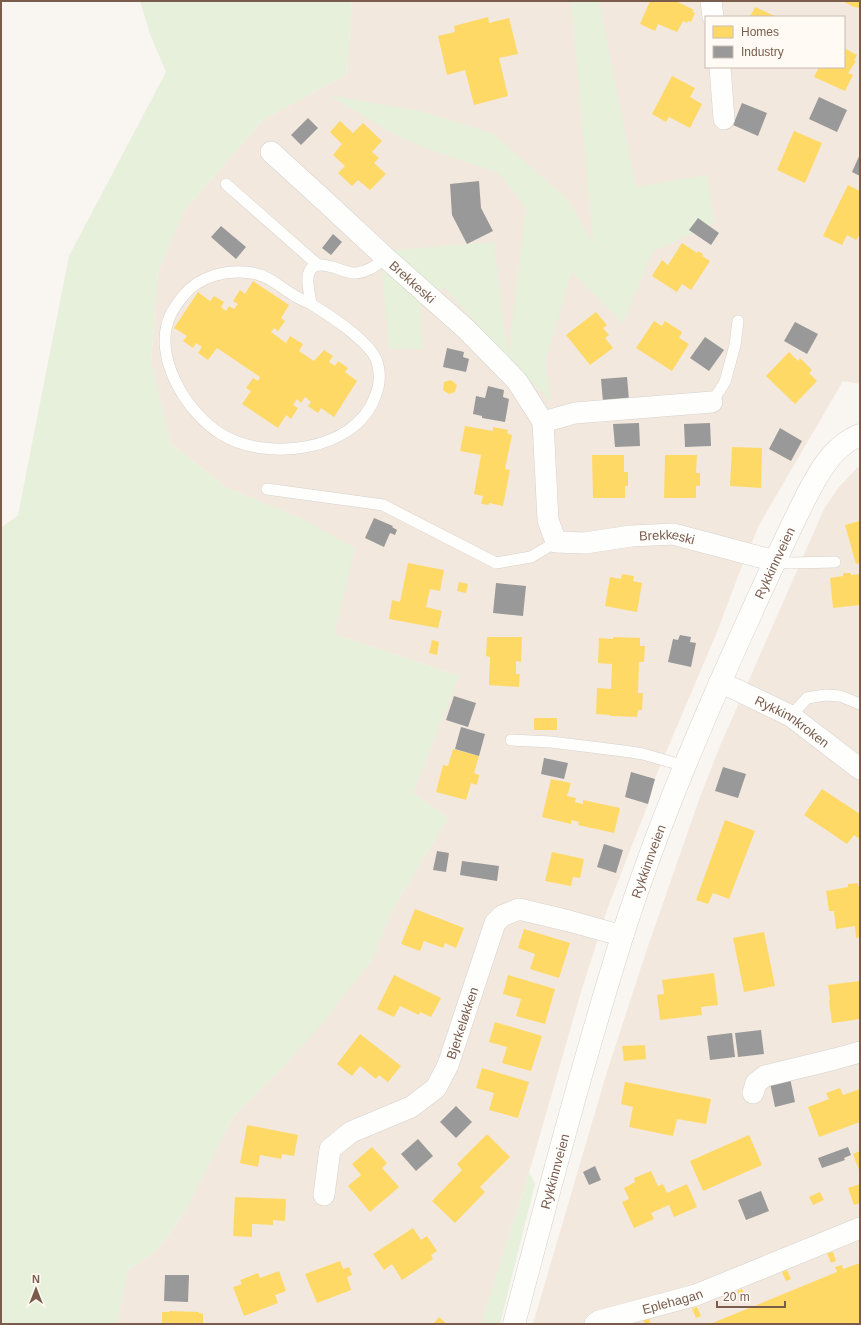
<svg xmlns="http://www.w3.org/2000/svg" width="861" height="1325" viewBox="0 0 861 1325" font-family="Arial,sans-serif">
  <rect width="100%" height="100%" fill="#f9f5f0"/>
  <g fill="#f2e8de" fill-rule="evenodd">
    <path d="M352,1h508v383l-17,-3 -84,144 -19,46 -23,61 -62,146 -7,26 -40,103 -27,85 -48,167 -52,165h-364l11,-54 23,-15 17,-19 16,-23 50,-98 46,-45 91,-109 22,-52 55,-91 -35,-25 46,-117 -125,-42 -31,-115 -76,-31 -56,-44 -20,-81 7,-90 26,-62 79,-91 84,-46zM706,17h138v50h-138z"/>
    <polygon points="860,465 860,1324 533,1324 606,1075 647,949 700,797 720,746 824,509 839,487"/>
  </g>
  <g fill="#e7f0db">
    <polygon points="140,1 352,1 347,74 263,120 184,211 158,273 151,363 171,444 227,488 303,519 355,548 334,634 459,676 413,793 448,818 393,909 371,961 321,1025 280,1070 234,1115 184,1213 168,1236 151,1255 128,1270 117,1324 1,1324 1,528 18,515 69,256 166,72 150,34"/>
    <polygon points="571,1 599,1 636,187 707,175 715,223 653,251 623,323 572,272 545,362 552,402 507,358 445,288 420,296 423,349 389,349 380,251 494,242 508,356 526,208 499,173 439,153 397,136 329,95 424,112 492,133 569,201 593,243"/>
    <polygon points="529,1172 535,1184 500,1324 481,1324"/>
  </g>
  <g fill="#ffd966">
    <polygon points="650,1 678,1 678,2 694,10 692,12 695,13 691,22 688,21 687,23 683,21 677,32 658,24 655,31 640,24"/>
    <polygon points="842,1 860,1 860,8 854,7"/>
    <polygon points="755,7 777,17 750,17"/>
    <polygon points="488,17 489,23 509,18 518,54 499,58 508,96 474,105 465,70 447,75 438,36 455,32 454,26"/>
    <polygon points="844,48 857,55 854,61 856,61 848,73 853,75 845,91 814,77 819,67 844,67"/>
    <polygon points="672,76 695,88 690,97 702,104 690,128 669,117 666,122 652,114"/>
    <polygon points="340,121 353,133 363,123 382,141 372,152 379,158 374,163 386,174 370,190 358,180 352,186 338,173 345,166 333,155 342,144 330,132"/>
    <polygon points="794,131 822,143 805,183 777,170"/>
    <polygon points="848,185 860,191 860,234 856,240 847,235 842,245 823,236"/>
    <polygon points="682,243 697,253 698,251 703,254 702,256 710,261 691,290 682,284 677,292 652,276 662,260 668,265"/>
    <polygon points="253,281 289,305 281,318 285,321 278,331 274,328 271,332 286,343 290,336 303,344 299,351 314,361 324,350 333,356 329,362 335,366 338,361 348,368 345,372 357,381 334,417 321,408 318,413 308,406 311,402 305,397 301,403 297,399 293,405 298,408 291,419 286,415 278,428 242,404 251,391 246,388 253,378 258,381 260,377 217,348 208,360 198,353 202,347 196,343 193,348 183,341 187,336 174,328 198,292 210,301 214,296 224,302 221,307 226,311 229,306 234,309 238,304 233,301 240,290 245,294"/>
    <polygon points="596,312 607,325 603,328 609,335 605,338 613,348 590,365 566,335"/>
    <polygon points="654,321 662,326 665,321 682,332 679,338 689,344 672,371 636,348"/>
    <polygon points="789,352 798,361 800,358 812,370 809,373 817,381 795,404 766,376"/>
    <polygon points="451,380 457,385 455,392 449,394 443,390 444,382"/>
    <polygon points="465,426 493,431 493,427 508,430 507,433 512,435 505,469 510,470 503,506 489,503 489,505 481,504 483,496 474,494 481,455 460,451"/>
    <polygon points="732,447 762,448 761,488 730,486"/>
    <polygon points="592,455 624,455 624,472 628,472 628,486 625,486 625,498 593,498"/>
    <polygon points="665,455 697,455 696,473 700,473 700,486 696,486 696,498 664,498"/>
    <polygon points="860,521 860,563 856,564 845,525"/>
    <polygon points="408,563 444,570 440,591 430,589 426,607 442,611 438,628 389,619 392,600 400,602"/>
    <polygon points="843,573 851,573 851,575 860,574 860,605 833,608 830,578 843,576"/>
    <polygon points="622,574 634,576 633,581 642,583 637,612 605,606 610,577 621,579"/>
    <polygon points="459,582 468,584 466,593 457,591"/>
    <polygon points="487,637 522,637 521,662 516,661 516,674 520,674 519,687 489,685 490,657 486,656"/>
    <polygon points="613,637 640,638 640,646 645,646 644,662 639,662 638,693 643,693 642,710 638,710 637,717 610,716 610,715 596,714 597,688 611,689 612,664 598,663 599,638 613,639"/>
    <polygon points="432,640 439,642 437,655 429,653"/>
    <rect x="534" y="718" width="23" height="12"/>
    <polygon points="453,749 479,756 474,773 479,775 477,785 471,783 466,800 436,792 443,765 448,766"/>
    <polygon points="551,779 571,783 567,796 576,798 575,802 583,804 583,800 620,808 614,833 578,825 579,822 571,820 571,824 542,817"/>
    <polygon points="822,789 860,814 860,839 854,835 847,844 804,815"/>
    <polygon points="725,820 755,831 729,899 713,893 708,904 696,900"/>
    <polygon points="552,852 584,859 580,878 573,877 571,886 545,881"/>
    <polygon points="858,883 858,886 860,886 860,937 856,938 855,926 836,929 834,911 829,911 826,891 848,887 848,884"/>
    <polygon points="415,909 464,928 456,948 445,943 443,948 424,941 420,951 401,944"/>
    <polygon points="524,929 570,943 559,978 530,969 535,954 518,948"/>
    <polygon points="764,932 775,986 744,992 733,938"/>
    <polygon points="714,973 718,1005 701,1007 702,1015 660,1020 657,995 664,994 662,980"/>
    <polygon points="394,975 441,998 431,1017 420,1012 419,1015 400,1006 394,1017 377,1009"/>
    <polygon points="508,975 555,989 545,1024 516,1016 521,999 503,994"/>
    <polygon points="860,981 860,1019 832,1023 829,1001 830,1000 828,985"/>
    <polygon points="495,1022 542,1036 531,1071 502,1063 507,1047 489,1042"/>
    <polygon points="360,1034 401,1066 388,1082 379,1075 376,1079 360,1066 352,1076 337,1064"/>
    <polygon points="645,1045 646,1059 624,1061 622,1046"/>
    <polygon points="482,1068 529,1082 518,1118 489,1110 494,1093 476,1088"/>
    <polygon points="625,1082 711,1099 706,1124 677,1119 673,1136 629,1127 633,1107 621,1104"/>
    <polygon points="840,1088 843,1095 860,1089 860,1122 819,1137 808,1107 829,1099 826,1093"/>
    <polygon points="247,1125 298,1135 294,1156 282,1154 281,1159 260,1155 258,1167 240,1163"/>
    <polygon points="487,1134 510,1157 480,1187 485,1192 455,1223 432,1201 462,1170 457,1164"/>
    <polygon points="749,1135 762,1165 703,1191 690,1161"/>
    <polygon points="372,1147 387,1163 382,1168 399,1187 370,1212 348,1186 361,1175 352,1164"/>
    <polygon points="860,1151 860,1170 859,1170 853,1154"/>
    <polygon points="651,1171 658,1186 663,1184 667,1193 687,1184 697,1207 674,1217 669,1205 651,1213 654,1219 634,1228 622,1202 629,1199 624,1188 635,1182 634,1178"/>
    <polygon points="860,1184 860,1203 854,1205 848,1188"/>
    <polygon points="820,1192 824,1200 813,1205 809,1197"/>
    <polygon points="235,1197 286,1199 285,1221 273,1220 273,1225 252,1224 252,1237 233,1236"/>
    <polygon points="413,1228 421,1240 427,1236 437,1251 431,1255 433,1259 402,1280 392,1264 384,1270 373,1254"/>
    <polygon points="833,1252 836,1261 831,1263 827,1253"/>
    <polygon points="340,1261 343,1269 349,1267 352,1275 347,1277 351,1290 317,1303 305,1274"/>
    <polygon points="860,1263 860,1323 710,1324 837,1272 835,1267 842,1265 843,1269"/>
    <polygon points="787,1270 791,1279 786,1281 782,1272"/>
    <polygon points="279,1271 286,1291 275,1295 278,1303 244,1316 233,1287 242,1284 240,1280 258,1273 260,1278"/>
    <polygon points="742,1289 746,1297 741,1300 737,1291"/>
    <polygon points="697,1307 701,1316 696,1318 692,1309"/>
    <polygon points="169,1311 199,1312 199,1313 203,1314 203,1324 162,1324 162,1312 169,1312"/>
    <polygon points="439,1317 447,1324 433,1324"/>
    <polygon points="649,1318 651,1324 645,1324 643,1320"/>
  </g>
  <g fill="#999">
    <polygon points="819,97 847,110 837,132 809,119"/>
    <polygon points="742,103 767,113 758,136 733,125"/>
    <polygon points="308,118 318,128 301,145 291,135"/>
    <polygon points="860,154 860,176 852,172"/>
    <polygon points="479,181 481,208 493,231 467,244 452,215 450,184"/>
    <polygon points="698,218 719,233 711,245 689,230"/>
    <polygon points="221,226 246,247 236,259 211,237"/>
    <polygon points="333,234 342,242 331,255 322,248"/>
    <polygon points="795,322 818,334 807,354 784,341"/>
    <polygon points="705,337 724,350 709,371 690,358"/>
    <polygon points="447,348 464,352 463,357 469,359 466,372 443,367"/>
    <polygon points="627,377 629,400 603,402 601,379"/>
    <polygon points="488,386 504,390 503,397 509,399 505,422 482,418 482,416 473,414 476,396 485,398"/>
    <polygon points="639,423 640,446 615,447 613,424"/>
    <polygon points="710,423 711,446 685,447 684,424"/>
    <polygon points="780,428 802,441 791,461 769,449"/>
    <polygon points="374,518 393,526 392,527 397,530 395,535 390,533 384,547 365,538"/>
    <polygon points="496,583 526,586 523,616 493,613"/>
    <polygon points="680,635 691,637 690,642 696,643 691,667 668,662 673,639 678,640"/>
    <polygon points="454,696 476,703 468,727 446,720"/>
    <polygon points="461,727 485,734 479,756 455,749"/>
    <polygon points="544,758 568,763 564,779 541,774"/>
    <polygon points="723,767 746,774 738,798 715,791"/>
    <polygon points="631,772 655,779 648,804 625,797"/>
    <polygon points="604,844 623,850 616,873 597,867"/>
    <polygon points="437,851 449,853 446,872 433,870"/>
    <polygon points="462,861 499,866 497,881 460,875"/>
    <polygon points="761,1030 764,1054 738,1057 735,1033"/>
    <polygon points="732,1033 735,1057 710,1060 707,1036"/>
    <polygon points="790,1078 795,1102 775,1107 770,1083"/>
    <polygon points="456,1106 472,1122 456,1138 440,1122"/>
    <polygon points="418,1139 433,1156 416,1171 401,1154"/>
    <polygon points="848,1147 851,1155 844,1158 845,1160 822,1168 818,1158"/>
    <polygon points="595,1166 601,1180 589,1185 583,1172"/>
    <polygon points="761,1191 769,1211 746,1220 738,1200"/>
    <polygon points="165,1275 189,1275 188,1302 164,1301"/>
  </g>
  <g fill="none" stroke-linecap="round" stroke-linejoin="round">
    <g stroke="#d7d1cb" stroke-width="12">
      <g id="lane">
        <polyline points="226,184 318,265"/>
        <path d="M311,304c-5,-2 -11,-5 -16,-8 -14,-8 -27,-21 -43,-23 -25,-4 -53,3 -69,23 -5,7 -10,13 -13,20 -18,41 17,97 51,118 44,28 134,18 154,-37 5,-12 6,-25 1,-38 -9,-19 -47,-44 -65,-55 -1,-8 -4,-19 -3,-27 3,-25 35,-3 48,-4 12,-1 20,-8 30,-15"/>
        <polyline points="712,402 725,382 735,345 738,321"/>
        <polyline points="267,489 383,505 496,563 531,557 556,542"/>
        <polyline points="775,561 790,563 835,562"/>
        <polyline points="791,716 807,698 825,695 840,696 860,704"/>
        <polyline points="511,740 551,742 624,751 643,754 685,766"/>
      </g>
    </g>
    <g stroke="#d7d1cb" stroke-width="22">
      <g id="street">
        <polyline points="711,1 713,17"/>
        <polyline points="720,67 724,119"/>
        <path id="s1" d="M271,152l57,52 58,54 80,71 51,52 26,41 5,98 8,22 29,1 46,-7 42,-2 102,27"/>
        <polyline points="543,422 575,413 712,402"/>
        <path id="s2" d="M719,683l16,6 56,27 69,53"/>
        <polyline points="753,1093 756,1083 765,1076 835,1059 860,1052"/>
        <path id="s3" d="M324,1195l6,-46 21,-17 60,-25 25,-19 12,-23 47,-142 7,-7 17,-7 50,12 54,15"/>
        <path id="s4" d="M595,1324l4,-3 97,-26 164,-67"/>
      </g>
    </g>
    <g stroke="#d9d2cb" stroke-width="23">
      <g id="secondary">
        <path id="s5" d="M514,1324c34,-129 68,-259 108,-387 38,-120 89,-236 141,-350 11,-24 22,-47 33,-70 15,-30 31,-69 64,-82"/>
      </g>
    </g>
    <use href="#lane" stroke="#fefefd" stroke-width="11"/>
    <use href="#street" stroke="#fefefd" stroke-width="21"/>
    <use href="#secondary" stroke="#fefefd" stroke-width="22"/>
  </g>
  <g text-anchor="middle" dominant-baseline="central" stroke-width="4" stroke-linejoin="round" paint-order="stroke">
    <g font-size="13" fill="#7a5c4d" stroke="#fffaf3">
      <text stroke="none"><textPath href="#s1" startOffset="192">Brekkeski</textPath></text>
      <text stroke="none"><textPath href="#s1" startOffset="618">Brekkeski</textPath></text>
      <text stroke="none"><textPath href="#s5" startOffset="806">Rykkinnveien</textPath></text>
      <text stroke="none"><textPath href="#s2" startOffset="83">Rykkinnkroken</textPath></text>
      <text stroke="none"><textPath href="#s5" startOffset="482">Rykkinnveien</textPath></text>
      <text stroke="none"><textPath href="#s3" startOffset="240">Bjerkeløkken</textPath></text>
      <text stroke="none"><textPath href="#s5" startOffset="158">Rykkinnveien</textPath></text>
      <text stroke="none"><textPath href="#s4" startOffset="81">Eplehagan</textPath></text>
    </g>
  </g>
  <rect width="861" height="1325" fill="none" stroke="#7a5c4d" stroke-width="4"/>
  <rect x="705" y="16" width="140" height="52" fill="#fffaf3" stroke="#cabbb1"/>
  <rect x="713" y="26" width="20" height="12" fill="#ffd966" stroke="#cabbb1"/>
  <text x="741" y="36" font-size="12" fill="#7a5c4d">Homes</text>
  <rect x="713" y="46" width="20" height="12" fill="#999999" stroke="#cabbb1"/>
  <text x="741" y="56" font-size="12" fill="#7a5c4d">Industry</text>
  <g transform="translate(36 1289)" stroke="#fffaf3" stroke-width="3" paint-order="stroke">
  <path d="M0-3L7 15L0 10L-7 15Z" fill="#7a5c4d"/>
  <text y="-6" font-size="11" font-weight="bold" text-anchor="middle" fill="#7a5c4d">N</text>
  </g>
  <path d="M717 1301v6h68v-6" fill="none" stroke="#7a5c4d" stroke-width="2"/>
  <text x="723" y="1301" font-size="12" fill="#7a5c4d" stroke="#fffaf3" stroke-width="3" paint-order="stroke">20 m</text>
</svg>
